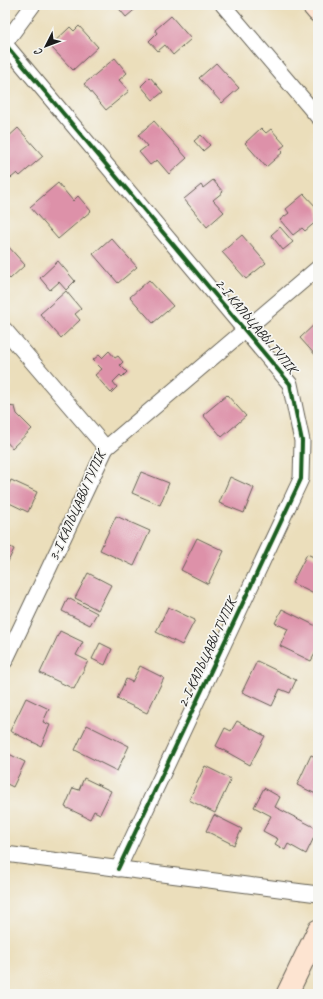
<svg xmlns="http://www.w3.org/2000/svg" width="323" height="999" viewBox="0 0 323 999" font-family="Caveat,sans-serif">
  <rect width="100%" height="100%" fill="#f6f6f2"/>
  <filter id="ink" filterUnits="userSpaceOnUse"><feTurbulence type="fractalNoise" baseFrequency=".025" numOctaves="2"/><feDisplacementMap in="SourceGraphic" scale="8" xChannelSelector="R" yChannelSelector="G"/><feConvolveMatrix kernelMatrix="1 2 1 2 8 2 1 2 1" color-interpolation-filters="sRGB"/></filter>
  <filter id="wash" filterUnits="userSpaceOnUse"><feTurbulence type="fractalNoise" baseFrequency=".012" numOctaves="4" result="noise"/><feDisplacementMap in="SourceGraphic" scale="16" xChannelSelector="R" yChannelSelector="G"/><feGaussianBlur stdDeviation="0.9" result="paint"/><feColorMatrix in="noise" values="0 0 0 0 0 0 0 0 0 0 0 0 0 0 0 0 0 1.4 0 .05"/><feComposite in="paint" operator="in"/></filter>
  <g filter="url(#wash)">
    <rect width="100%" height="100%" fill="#ebdebb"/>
    <g id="blocks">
      <g fill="#dd91a9">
        <polygon points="116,5 140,5 126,17"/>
        <polygon points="171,16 191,39 173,55 165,45 158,51 149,41 157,33 155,30"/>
        <polygon points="79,26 98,47 73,70 50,46 70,27 74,31"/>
        <polygon points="115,58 127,73 119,80 129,91 106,110 84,84"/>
        <polygon points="216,63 239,88 222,103 199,78"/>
        <polygon points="150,77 163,92 153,100 141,86"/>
        <polygon points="154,121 187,158 169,174 157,160 150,165 139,152 147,146 138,135"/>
        <polygon points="18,128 43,156 20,176 17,173 11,178 5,171 5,140"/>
        <polygon points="261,128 266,133 271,129 285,145 280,149 283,152 266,167 245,143"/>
        <polygon points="201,135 210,145 203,151 194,141"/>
        <polygon points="213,180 223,192 213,200 224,212 207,227 184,199 201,185 203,188"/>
        <polygon points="58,183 73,201 78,196 91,211 58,239 30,207"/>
        <polygon points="304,194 318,209 318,220 305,231 302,228 293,235 280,220 289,213 286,209"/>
        <polygon points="280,227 293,242 283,250 271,235"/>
        <polygon points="242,235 266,263 246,279 222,252"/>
        <polygon points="111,238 137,267 118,283 93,254"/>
        <polygon points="7,245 25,265 10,279 5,274 5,247"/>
        <polygon points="58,261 75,281 66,290 59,282 50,290 40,278"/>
        <polygon points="149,280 173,306 153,323 130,297"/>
        <polygon points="66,291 81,309 75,314 80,320 61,338 40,314"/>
        <polygon points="318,321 318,358 300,338"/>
        <polygon points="109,351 115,358 118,356 123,362 120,365 127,372 122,377 120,375 113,382 117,387 111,393 95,375 102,369 93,360 99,355 102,358"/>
        <polygon points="227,395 246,416 222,437 203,415"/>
        <polygon points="8,406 15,407 17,414 32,429 12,448 5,440 5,409"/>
        <polygon points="141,472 169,483 160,505 132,493"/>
        <polygon points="230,477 254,488 244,513 219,503"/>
        <polygon points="11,480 37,492 28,512 5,501 5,493"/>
        <polygon points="116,516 150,531 134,566 100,550"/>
        <polygon points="197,538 224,551 208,584 181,570"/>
        <polygon points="5,544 14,549 5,568"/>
        <polygon points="307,554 318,559 318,596 292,583"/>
        <polygon points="88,573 111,585 98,610 75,598"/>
        <polygon points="68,598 97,613 90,625 62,611"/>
        <polygon points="168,607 195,620 182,645 156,632"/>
        <polygon points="282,609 318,627 318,648 311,661 280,646 288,629 275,623"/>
        <polygon points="60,631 83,642 76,655 88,661 74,689 40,673"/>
        <polygon points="100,643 112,649 105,665 92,659"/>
        <polygon points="257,661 296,680 290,693 280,689 272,706 242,692"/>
        <polygon points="140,666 164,678 147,713 117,699 126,679 132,682"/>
        <polygon points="26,698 49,709 43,722 50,725 41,746 10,731"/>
        <polygon points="237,721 265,736 250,765 216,746 225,728 231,731"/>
        <polygon points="87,725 129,746 117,771 75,750"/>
        <polygon points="5,752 25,762 13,787 5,783"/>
        <polygon points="311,755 318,758 318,795 297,785"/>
        <polygon points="205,766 231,779 215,813 189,800"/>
        <polygon points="84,778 111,791 100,814 94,811 90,819 65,807 73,788 79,790"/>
        <polygon points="264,788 280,797 275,807 318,829 306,854 288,844 285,850 275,844 278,839 263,831 271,816 254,807"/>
        <polygon points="214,815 242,829 234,845 206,831"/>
      </g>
    </g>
  </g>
  <g filter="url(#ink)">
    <use href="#blocks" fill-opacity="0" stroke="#646054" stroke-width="1"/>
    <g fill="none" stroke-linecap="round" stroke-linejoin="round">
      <g stroke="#646054" stroke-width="17">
        <g id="street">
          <polyline points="223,5 318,117"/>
          <polyline points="5,43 33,5"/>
          <polyline points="5,44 290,384 302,441 301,479 118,869"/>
          <polyline points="5,330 106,448 5,661"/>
          <polyline points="106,448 318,268"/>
          <polyline points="5,854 318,894"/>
        </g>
      </g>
      <g stroke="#646054" stroke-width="23">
        <g id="secondary">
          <polyline points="312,5 318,12"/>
          <polyline points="287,994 318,930"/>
        </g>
      </g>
      <use href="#street" stroke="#fff" stroke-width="15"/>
      <use href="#secondary" stroke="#fde4d1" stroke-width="21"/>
      <g stroke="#f6f6f2" stroke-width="6">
        <polyline id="cycleway" points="5,44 290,384 302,441 301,479 118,869"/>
      </g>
      <use href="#cycleway" stroke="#1b5e20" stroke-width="4"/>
    </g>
  </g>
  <g text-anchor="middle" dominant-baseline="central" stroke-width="3.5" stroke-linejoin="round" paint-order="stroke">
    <g font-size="14" fill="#1c1c1c" stroke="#f6f6f2">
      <text transform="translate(256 326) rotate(50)">2-І КАЛЬЦАВЫ ТУПІК</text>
      <text transform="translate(77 506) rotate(-66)">3-І КАЛЬЦАВЫ ТУПІК</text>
      <text transform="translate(207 653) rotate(-65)">2-І КАЛЬЦАВЫ ТУПІК</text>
    </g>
  </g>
  <rect width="323" height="999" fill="none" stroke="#f6f6f2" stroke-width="20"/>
  <g transform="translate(46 46) rotate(228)" stroke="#f6f6f2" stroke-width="3" paint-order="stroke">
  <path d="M0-3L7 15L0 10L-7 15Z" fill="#1c1c1c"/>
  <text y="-6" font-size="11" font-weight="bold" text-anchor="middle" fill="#1c1c1c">С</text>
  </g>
</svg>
